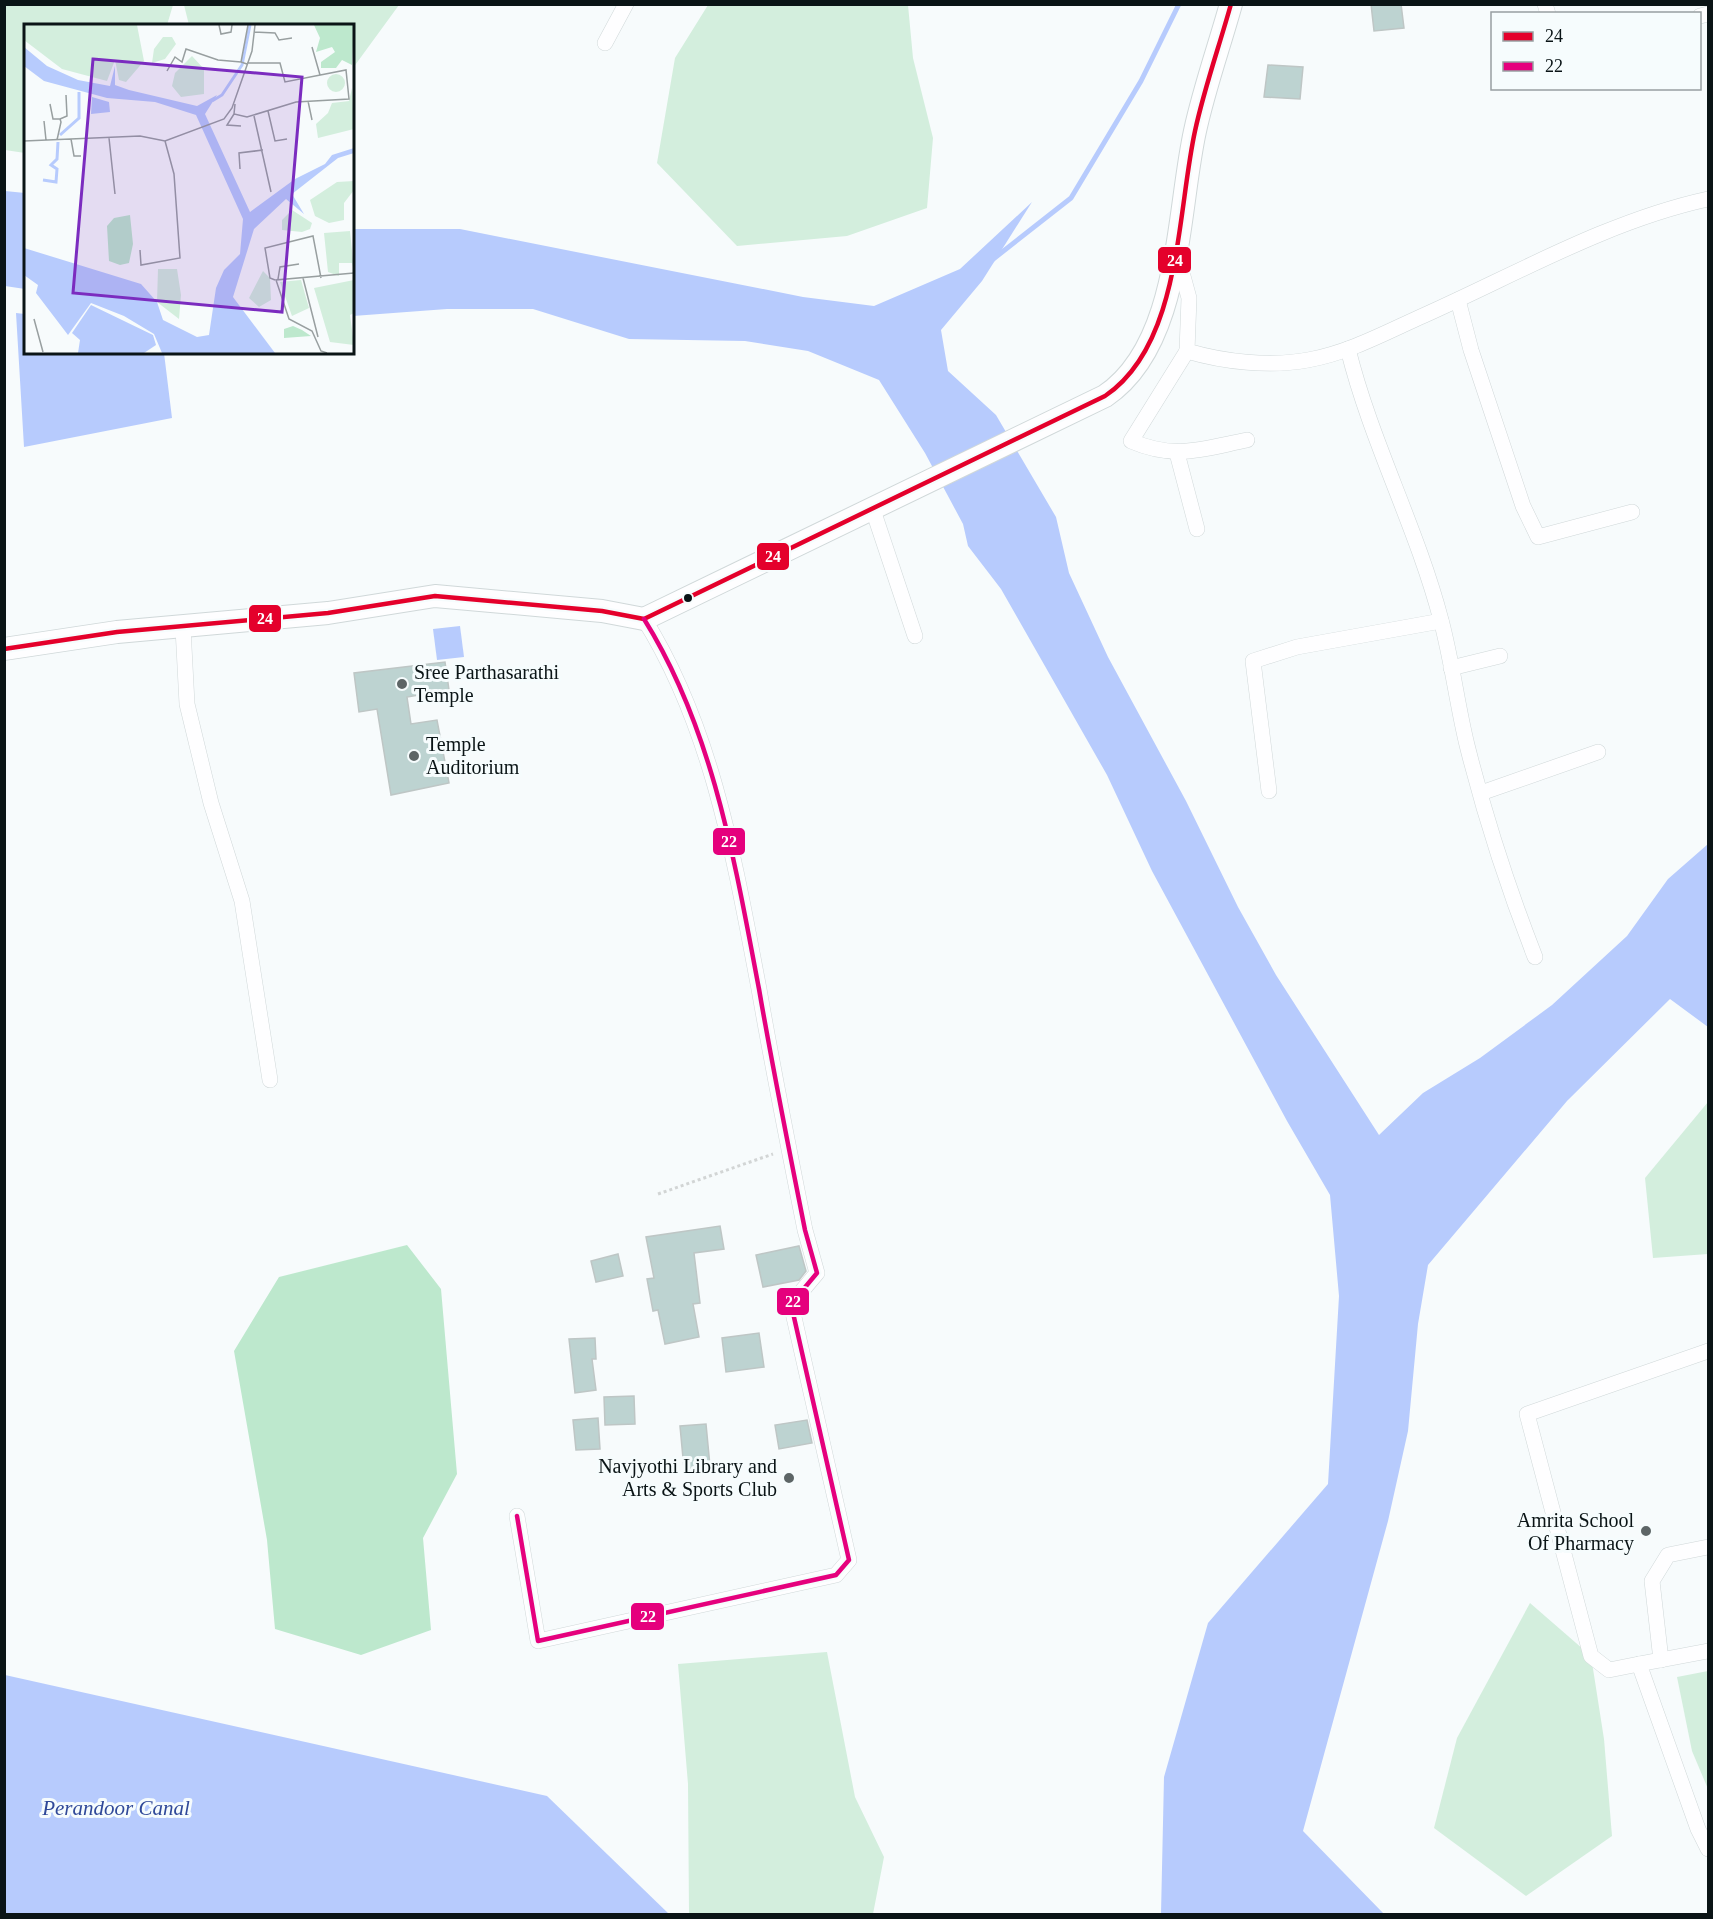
<svg xmlns="http://www.w3.org/2000/svg" width="1713" height="1919" viewBox="0 0 1713 1919" font-family="Georgia,serif">
  <rect width="100%" height="100%" fill="#f7fbfc"/>
  <g fill="#d3eedd">
    <polygon points="4,5 5,4 173,5 167,25 26,26 25,153 5,150"/>
    <polygon points="184,5 184,4 399,5 353,68 352,26 189,25"/>
    <polygon points="708,5 908,5 913,58 933,138 927,208 847,236 737,246 657,163 675,58"/>
    <polygon points="1708,1102 1708,1254 1653,1258 1645,1178"/>
    <polygon points="1530,1603 1591,1656 1604,1739 1612,1836 1526,1896 1434,1828 1457,1738"/>
    <polygon points="827,1652 855,1797 884,1857 873,1914 689,1914 688,1784 678,1664"/>
    <polygon points="1708,1671 1708,1789 1692,1751 1677,1677"/>
  </g>
  <polygon fill="#bde8cd" points="407,1245 441,1289 457,1474 423,1538 431,1630 361,1655 275,1629 267,1540 234,1351 279,1277"/>
  <g fill="#b7cbfd">
    <polygon points="5,191 25,193 25,289 5,286"/>
    <polygon points="1032,202 982,281 941,330 948,371 996,415 1056,517 1069,573 1108,657 1186,801 1238,907 1276,975 1379,1135 1423,1093 1480,1058 1552,1005 1627,936 1668,879 1708,844 1708,1027 1670,999 1567,1101 1428,1265 1418,1324 1408,1431 1388,1521 1303,1831 1384,1914 1161,1914 1164,1777 1208,1623 1328,1484 1339,1296 1330,1195 1287,1121 1152,871 1107,775 1001,589 968,546 963,524 925,453 879,380 808,351 745,341 629,339 533,309 447,309 353,316 353,229 460,229 803,297 874,306 960,269"/>
    <polygon points="16,313 25,314 26,352 164,353 172,418 24,447"/>
    <polygon points="460,626 464,657 437,660 433,629"/>
    <polygon points="5,1675 547,1796 669,1914 5,1914"/>
  </g>
  <g fill="none" stroke-linecap="round" stroke-linejoin="round">
    <polyline stroke="#b7cbfd" stroke-width="5" points="992,260 1071,198 1141,81 1179,4"/>
  </g>
  <g fill="#bdd3d1" stroke="#bec6c5" stroke-width="1.5">
    <polygon points="1371,4 1401,4 1404,28 1374,31"/>
    <polygon points="1268,65 1303,67 1300,99 1264,97"/>
    <polygon points="445,662 449,690 407,697 411,724 437,720 449,783 391,795 377,709 359,712 354,673"/>
    <polygon points="720,1226 724,1249 694,1253 700,1303 693,1304 699,1337 665,1344 658,1310 653,1311 647,1279 654,1278 646,1237"/>
    <polygon points="799,1246 806,1271 799,1280 763,1287 756,1255"/>
    <polygon points="618,1254 623,1276 596,1282 591,1261"/>
    <polygon points="759,1333 764,1367 726,1372 722,1338"/>
    <polygon points="595,1338 596,1359 592,1359 596,1390 575,1393 569,1339"/>
    <polygon points="634,1396 635,1424 605,1425 604,1397"/>
    <polygon points="598,1418 600,1449 576,1450 573,1420"/>
    <polygon points="807,1420 812,1443 779,1449 775,1425"/>
    <polygon points="706,1424 710,1466 684,1469 680,1426"/>
  </g>
  <g fill="none" stroke-linecap="round" stroke-linejoin="round">
    <g stroke="#d0d8d9" stroke-width="16">
      <g id="street">
        <polyline points="1545,4 1548,14"/>
        <polyline points="1700,16 1708,14"/>
        <polyline points="605,43 626,4"/>
        <path d="M1177,254l12,44 -2,53c37,11 83,16 121,9 39,-7 75,-26 110,-42 95,-42 189,-97 290,-119"/>
        <polyline points="1458,300 1471,350 1523,506 1538,537 1632,512"/>
        <path d="M1348,349c23,93 69,179 93,271 11,41 16,84 26,125 18,72 41,143 68,212"/>
        <path d="M1187,351l-56,90c44,19 71,8 116,-1"/>
        <polyline points="1177,453 1197,529"/>
        <polyline points="873,510 915,636"/>
        <polyline points="183,628 187,704 211,803 242,901 270,1080"/>
        <polyline points="1451,668 1500,656"/>
        <polyline points="1269,791 1253,661 1297,647 1441,621"/>
        <polyline points="1481,793 1598,752"/>
        <path d="M517,1516l21,125 298,-66 13,-15 -58,-256 26,-31 -12,-43c-16,-80 -32,-160 -46,-241 -24,-126 -46,-260 -115,-370"/>
        <polyline points="1708,1651 1639,1664 1698,1829 1708,1849"/>
        <polyline points="1661,1660 1652,1581 1668,1555 1708,1547"/>
        <polyline points="1639,1664 1609,1670 1591,1656 1527,1414 1708,1351"/>
      </g>
    </g>
    <g stroke="#d0d8d9" stroke-width="24">
      <path id="secondary" d="M4,649l113,-17 211,-19 107,-17 167,15 42,8 461,-223c76,-51 72,-183 90,-265 9,-42 24,-84 36,-127"/>
    </g>
    <polyline stroke="#d2d5d5" stroke-width="3" stroke-dasharray="3 3" stroke-linecap="butt" points="658,1194 773,1154"/>
    <use href="#street" stroke="#fefeff" stroke-width="15"/>
    <use href="#secondary" stroke="#fefeff" stroke-width="22"/>
    <g stroke="#f6fcfd" stroke-width="9">
      <path id="bus-1" d="M4,649l113,-17 211,-19 107,-17 167,15 42,8 461,-223c76,-51 72,-183 90,-265 9,-42 24,-84 36,-127"/>
    </g>
    <g stroke="#f6fcfd" stroke-width="9">
      <path id="bus-2" d="M517,1516l21,125 298,-66 13,-15 -58,-256 26,-31 -12,-43c-16,-80 -32,-160 -46,-241 -24,-126 -46,-260 -115,-370"/>
    </g>
    <use href="#bus-1" stroke="#e4002b" stroke-width="4.5"/>
    <use href="#bus-2" stroke="#e5007d" stroke-width="4.5"/>
  </g>
  <circle fill="#0a1416" stroke="#f6fcfd" stroke-width="2" cx="688" cy="598" r="5"/>
  <g fill="#5d6566" stroke="#f6fcfd" stroke-width="2">
    <circle cx="402" cy="684" r="6"/>
    <circle cx="414" cy="756" r="6"/>
    <circle cx="789" cy="1478" r="6"/>
    <circle cx="1646" cy="1531" r="6"/>
  </g>
  <g text-anchor="middle" dominant-baseline="central" stroke-width="6" stroke-linejoin="round" paint-order="stroke">
    <g font-size="20" fill="#0a1416" stroke="#f6fcfd" text-anchor="start">
      <text x="414" y="672">Sree Parthasarathi<tspan x="414" dy="23">Temple</tspan></text>
      <text x="426" y="744">Temple<tspan x="426" dy="23">Auditorium</tspan></text>
      <text x="777" y="1466" text-anchor="end">Navjyothi Library and<tspan x="777" dy="23">Arts &amp; Sports Club</tspan></text>
      <text x="1634" y="1520" text-anchor="end">Amrita School<tspan x="1634" dy="23">Of Pharmacy</tspan></text>
    </g>
    <g font-size="21" font-style="italic" fill="#304999" stroke="#f6fcfd">
      <text x="116" y="1808">Perandoor Canal</text>
    </g>
  </g>
  <g transform="translate(24 24)">
    <rect width="330" height="330" fill="#f7fbfc"/>
    <path d="M0,1h113l7,36 -18,21 -7,-2 -4,-20 -8,21 -45,-12 -38,-29zM139,13h9l4,7 -11,15 -13,4 2,-14zM168,32l12,13v25l-23,3 -9,-11 3,-13zM303 59a9 9 0 1 1 18 0a9 9 0 1 1-18 0ZM328,64l2,41 -36,9 -2,-14 12,-11 4,-10 17,-2zM330,157v9l-10,13v17l-15,3 -14,-7 -5,-16 27,-18zM268,186l20,13 -2,6 -8,3 -20,-2v-10zM326,207l4,40 -2,-8h-13v13l-11,-4 -4,-39zM134,245h19l4,26 -2,24 -22,-17zM239,247l7,7 1,22 -12,7 -10,-9zM277,256l8,28 -17,8 -12,-34zM330,256v33l-4,2 4,30 -24,-3 -16,-54z" fill="#d3eedd"/>
    <path d="M290,1h40l-2,40 -10,-5 -6,8h-15v-6l14,-10 -3,-5 -16,5 4,-14zM106,191l3,29 -4,19 -9,2 -11,-4 -2,-35 7,-8zM269,302l9,4 9,6 -27,2v-9z" fill="#bde8cd"/>
    <path d="M0,23l23,19 31,14 32,6 5,-20v19l14,5 68,16 20,-11 -12,19 45,98 45,-33 30,-15 7,-9 22,-7v5l-16,5 -46,36 12,20 -18,-15 -32,30 -21,68 42,56h-113l-8,-19 -30,-18 -33,-13 -23,32 -32,-42 2,-8 -14,-10v-27l117,36 16,18 6,18 34,17 12,-2 7,-47 8,-18 16,-16 3,-35 -47,-104 -41,-13 -48,-4 -63,-17 -20,-15zM68,73l17,5 1,10 -19,2zM67,281l62,30 3,10 -12,8h-66l2,-13 -8,-7z" fill="#b7cbfd"/>
    <path fill="none" stroke="#b7cbfd" stroke-width="3" d="M188,77l10,-6 20,-30 8,-40M36,111l19,-17v-26M19,156l13,2 1,-13 -6,-4 6,-6 1,-17"/>
    <path fill="none" stroke="#989fa0" stroke-width="1.5" d="M195,1l2,9 10,-2 1,-7M230,8l21,1 4,7 13,-2M288,23l8,28M223,40l-6,-2 7,-37M143,47l8,-14 7,5 4,-13 32,11 23,2M284,77l4,19M26,80l3,15h7l1,3 -4,18M211,80l-1,10 13,3 49,-15 53,-3 -3,-29 -61,12 -5,-19h-33M244,87l7,30 12,-2M210,90l-7,11 14,1M230,92l17,76M36,95l7,-3 -1,-21M20,97l2,19M85,114l6,56M47,115l3,17h7M0,117l116,-5 25,5 59,-22 8,-11 20,-57 3,-26M216,145l-1,-16 24,-3M116,226l1,15 39,-7 -6,-84 -9,-33M279,254l15,59M254,255l2,-12 19,-3M251,256l-5,-2 -5,-30 48,-12 8,42M10,295l9,33M303,329l-6,-2 -9,-20 -23,-12 -13,-39 78,-7"/>
    <path fill="#7b2cbf" fill-opacity="0.15" stroke="#7b2cbf" stroke-width="3" d="M69,35l209,18 -20,235 -209,-19z"/>
    <rect width="330" height="330" fill="none" stroke="#0a1416" stroke-width="3"/>
  </g>
  <g stroke="#f6fcfd" stroke-width="2">
    <rect x="1157" y="246" width="35" height="28" rx="6" fill="#e4002b"/>
    <rect x="756" y="542" width="34" height="29" rx="6" fill="#e4002b"/>
    <rect x="248" y="604" width="34" height="29" rx="6" fill="#e4002b"/>
    <rect x="712" y="827" width="34" height="29" rx="6" fill="#e5007d"/>
    <rect x="776" y="1287" width="34" height="29" rx="6" fill="#e5007d"/>
    <rect x="630" y="1602" width="35" height="29" rx="6" fill="#e5007d"/>
  </g>
  <g font-size="16" text-anchor="middle" font-weight="bold" fill="#fff">
    <text x="1175" y="266">24</text>
    <text x="773" y="562">24</text>
    <text x="265" y="624">24</text>
    <text x="729" y="847">22</text>
    <text x="793" y="1307">22</text>
    <text x="648" y="1622">22</text>
  </g>
  <rect width="1713" height="1919" fill="none" stroke="#0a1416" stroke-width="12"/>
  <rect x="1491" y="12" width="210" height="78" fill="#f6fcfd" stroke="#989fa1" stroke-width="1.5"/>
  <rect x="1503" y="32" width="30" height="9" fill="#e4002b" stroke="#989fa1" stroke-width="1.5"/>
  <text x="1545" y="42" font-size="18" fill="#0a1416">24</text>
  <rect x="1503" y="62" width="30" height="9" fill="#e5007d" stroke="#989fa1" stroke-width="1.5"/>
  <text x="1545" y="72" font-size="18" fill="#0a1416">22</text>
</svg>
